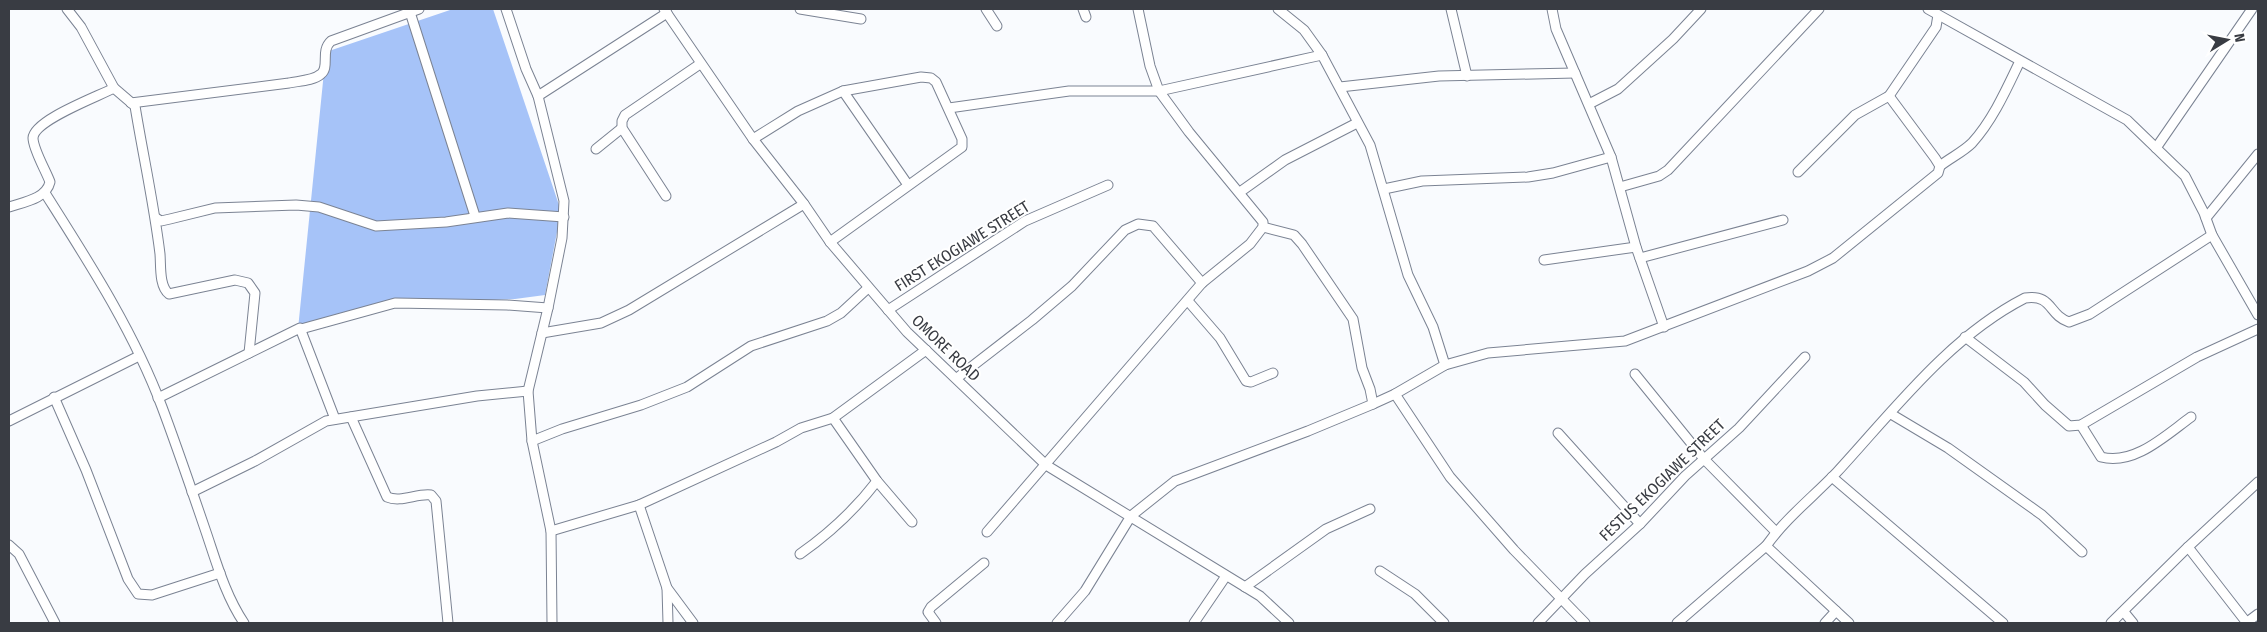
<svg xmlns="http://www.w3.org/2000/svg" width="2267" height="632" viewBox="0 0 2267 632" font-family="'Fira Sans Condensed',sans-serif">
  <rect width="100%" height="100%" fill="#f9fbfe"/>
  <polygon fill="#a6c3f8" points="453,9 493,9 561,211 545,295 515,299 395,304 298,329 326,52"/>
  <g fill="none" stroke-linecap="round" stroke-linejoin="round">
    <g stroke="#7b8393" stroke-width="11">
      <g id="minor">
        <path d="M67,9l14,18 33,61 21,18c8,49 19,98 25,148 1,12 -1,32 9,40l66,-14 13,3 7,10 -6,60"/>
        <polyline points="409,9 475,216"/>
        <polyline points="506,9 526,69 538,96 564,201 562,238 548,308 528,391 532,441 551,531 552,623"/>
        <polyline points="664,9 753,139 804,204 830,242 907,332 1046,465 1260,596 1289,623"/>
        <polyline points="800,9 861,19"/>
        <polyline points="986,9 997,26"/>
        <polyline points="1083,9 1086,17"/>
        <polyline points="1278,9 1304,30 1322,55 1370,145 1408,275 1433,327 1445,365"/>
        <polyline points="1451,9 1467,76"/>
        <polyline points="1552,9 1556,29 1611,157 1636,247 1664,327"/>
        <polyline points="1928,9 2127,120 2185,176 2204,213 2212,235 2258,315"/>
        <polyline points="1340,87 1439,76 1575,73"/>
        <polyline points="843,91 908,185"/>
        <polyline points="538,96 667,13"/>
        <path d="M131,103l158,-20c9,-2 24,-2 32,-9 9,-7 -1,-23 10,-33l88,-32"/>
        <polyline points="1589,104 1618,89 1673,39 1701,9"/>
        <polyline points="949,108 1069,91 1159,91 1322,55"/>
        <polyline points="753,139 798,111 843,91 921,77 931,78 936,82 962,139 962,147 830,242"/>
        <polyline points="2156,148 2252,9"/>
        <polyline points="596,149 622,128"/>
        <path d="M1940,166c10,-8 23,-14 32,-23 21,-23 35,-55 48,-82"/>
        <polyline points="1798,172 1855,115 1889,96 1936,27 1938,15"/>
        <polyline points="1620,187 1659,176 1668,170 1819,9"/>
        <polyline points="1384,189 1422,181 1528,177 1553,173 1611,157"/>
        <polyline points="1240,192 1285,160 1357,123"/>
        <path d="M45,193c43,68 88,137 117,214 15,40 29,81 43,122 11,32 20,66 39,94"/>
        <polyline points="666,196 622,128 622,121 625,115 700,64"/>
        <path d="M9,207c15,-5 37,-8 41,-25 -4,-11 -17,-33 -17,-44 1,-18 64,-41 81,-50"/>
        <polyline points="156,218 161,221 170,219 215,208 296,205 319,207 376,226 446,222 508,213 564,217"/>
        <polyline points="2206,218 2258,154"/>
        <polyline points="1263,227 1294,235 1302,244 1353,319 1362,368 1370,389 1373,404"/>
        <polyline points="1640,258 1783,220"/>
        <polyline points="1544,260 1636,247"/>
        <polyline points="1188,301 1220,338 1246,381 1251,382 1273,373"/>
        <polyline points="888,310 1025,221 1108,185"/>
        <polyline points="301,329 395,303 507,305 548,308"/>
        <polyline points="542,333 601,323 629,310 804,204"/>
        <polyline points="1965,337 2024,382 2045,405 2069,426 2081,425 2197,357 2258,329"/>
        <polyline points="1635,374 1704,459 1776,532"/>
        <polyline points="957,378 1032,320 1072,286 1125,230 1138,224 1153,226 1202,283"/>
        <polyline points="1395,394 1450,477 1514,550 1585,623"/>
        <polyline points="54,397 86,470 128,579 138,594 152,595 220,573"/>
        <polyline points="158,398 300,328 335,419"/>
        <polyline points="1891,414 1948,448 2042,515 2082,552"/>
        <path d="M351,417l36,80c14,6 30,-4 44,-2l5,6 12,122"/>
        <polyline points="833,418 877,481 912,522"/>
        <polyline points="9,421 139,356"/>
        <path d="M2081,425l20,32c33,9 65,-22 90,-40"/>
        <polyline points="1558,433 1640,524"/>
        <polyline points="532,441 562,429 641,405 687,387 751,346 827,321 841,313 868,288"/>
        <polyline points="1832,477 2003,623"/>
        <polyline points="192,492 255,461 326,421 477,396 528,391"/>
        <polyline points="639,505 667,588 693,623"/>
        <polyline points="551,531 639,505 776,442 801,428 833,418 926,350"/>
        <polyline points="987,532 1202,283 1250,244 1263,227 1263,222 1189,132 1159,91 1150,66 1138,9"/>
        <polyline points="9,545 19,554 55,623"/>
        <polyline points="1766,546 1849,623"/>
        <polyline points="2188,547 2247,623"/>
        <path d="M800,554c30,-21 54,-43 77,-73"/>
        <polyline points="1380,571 1415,594 1444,623"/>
        <polyline points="1245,587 1326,529 1370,509"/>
        <polyline points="667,588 668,623"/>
        <polyline points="2124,612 2133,623"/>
        <polyline points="936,623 928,612 931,607 984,563"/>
        <polyline points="1057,623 1085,591 1131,516 1175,481 1308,431 1373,404 1395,394 1445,365 1488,353 1625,341 1808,271 1833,258 1938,173 1940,166 1935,158 1889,96"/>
        <polyline points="1194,623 1226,576"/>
        <polyline points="1538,623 1585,574 1640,524 1685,476 1739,428 1805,357"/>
        <path d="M1677,623l89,-77c20,-28 47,-49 71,-74 57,-62 112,-135 188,-174 28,-4 23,17 44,24l21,-8 122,-79"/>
        <polyline points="1825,623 1836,611"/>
        <polyline points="2111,623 2188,547 2258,482"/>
        <polyline points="2246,623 2258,614"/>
      </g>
    </g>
    <use href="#minor" stroke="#fff" stroke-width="9"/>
  </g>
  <g text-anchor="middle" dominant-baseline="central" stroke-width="4" stroke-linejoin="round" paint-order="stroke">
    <g font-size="16" fill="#393c43" stroke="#fff">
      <text transform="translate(962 246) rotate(-32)">FIRST EKOGIAWE STREET</text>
      <text transform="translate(946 348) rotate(44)">OMORE ROAD</text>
      <text transform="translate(1662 480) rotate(-44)">FESTUS EKOGIAWE STREET</text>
    </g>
  </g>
  <rect width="2267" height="632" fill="none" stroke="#393c43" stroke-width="20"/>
  <g transform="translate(2227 40) rotate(80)" stroke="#ffffff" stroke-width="4" paint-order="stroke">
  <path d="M0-4L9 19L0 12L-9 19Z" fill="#393c43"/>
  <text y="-8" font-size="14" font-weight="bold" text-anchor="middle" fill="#393c43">N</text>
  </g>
</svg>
